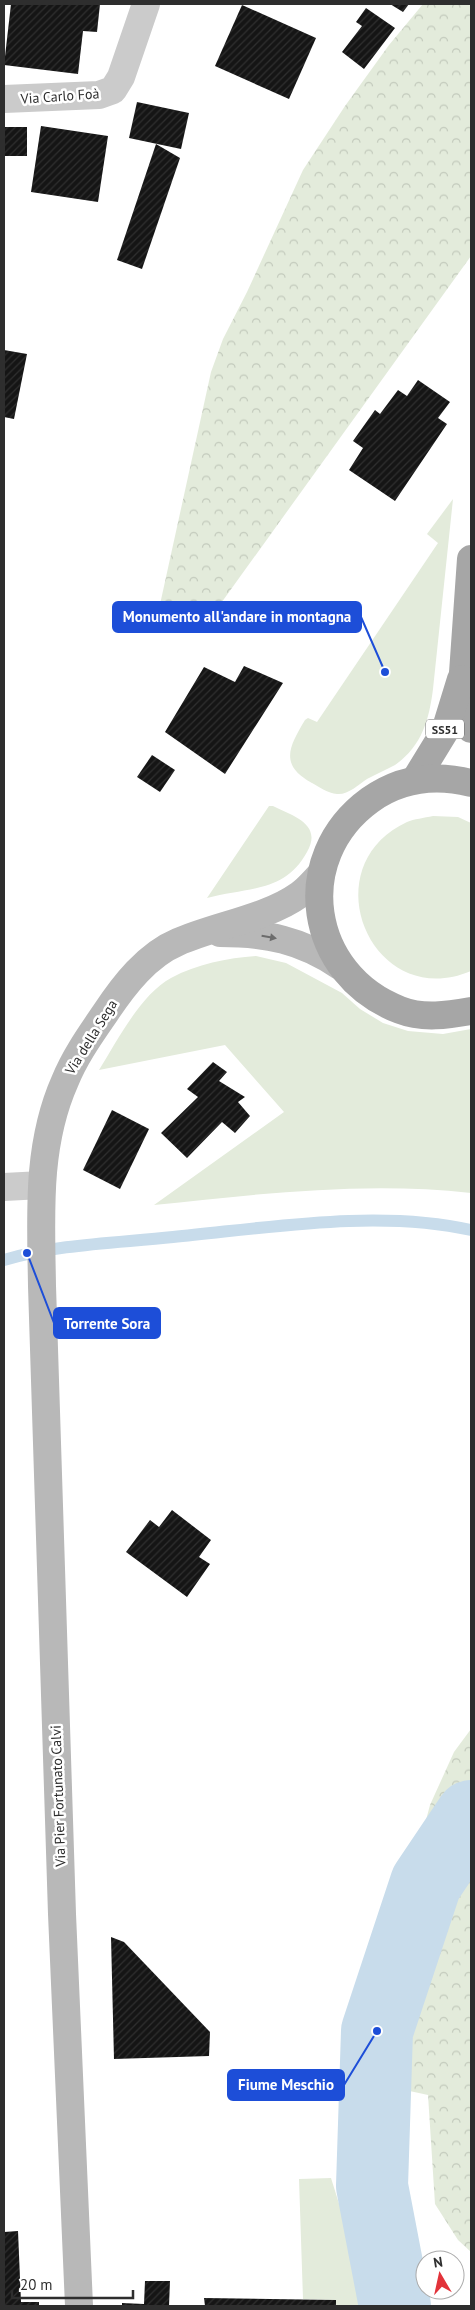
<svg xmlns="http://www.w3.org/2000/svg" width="475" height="2310" viewBox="0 0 475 2310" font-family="'PT Sans',sans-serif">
  <defs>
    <pattern id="forest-crowns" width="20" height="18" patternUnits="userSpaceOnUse" patternTransform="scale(1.25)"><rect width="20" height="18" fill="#e3ebdb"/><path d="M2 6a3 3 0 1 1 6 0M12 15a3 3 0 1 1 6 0" fill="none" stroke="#c3cabc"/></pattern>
    <pattern id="building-hatch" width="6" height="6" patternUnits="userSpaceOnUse" patternTransform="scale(1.25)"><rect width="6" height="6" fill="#151515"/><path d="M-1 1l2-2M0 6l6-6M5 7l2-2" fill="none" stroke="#2f2f2f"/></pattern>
  </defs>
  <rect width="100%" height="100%" fill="#fff"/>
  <g fill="#e3ebdb">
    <path d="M453,499l-20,190c-4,31 -11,57 -38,76 -9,5 -19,9 -28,14 -9,6 -19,16 -30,15 -9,-1 -18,-7 -25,-11 -33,-18 -23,-36 -7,-63l3,-2 9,4 121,-179 -11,-9z"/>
    <path d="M269,806h4c20,10 50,18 34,46 -22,41 -60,35 -100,46z"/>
    <path d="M433,816l25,1 13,6v148c-99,42 -161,-104 -64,-149 7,-3 17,-4 26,-6z"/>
    <path d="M256,956l30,7 56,30 18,16 23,14 25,8 35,3 28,-5v164c-106,-12 -211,1 -317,12l130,-93 -59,-67 -126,25c18,-29 42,-76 72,-92 26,-14 56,-20 85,-22z"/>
    <polygon points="331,2178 371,2306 336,2306 335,2300 303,2299 299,2179"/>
  </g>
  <g fill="url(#forest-crowns)">
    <polygon points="423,4 471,4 471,256 201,631 159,609 211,372 223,339 247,292 303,170 345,106 389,45"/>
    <polygon points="471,1729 471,2252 458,2240 435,2204 428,2095 382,2085 388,2003 400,1918 430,1805 454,1752"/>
  </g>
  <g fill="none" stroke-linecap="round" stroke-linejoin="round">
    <path stroke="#c8dceb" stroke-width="12" d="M4,1260c54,-16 113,-17 169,-23 94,-9 204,-28 298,-7"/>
    <polyline stroke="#c8dceb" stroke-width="72" points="395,2306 372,2186 377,2031 426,1883 471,1816"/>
  </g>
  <g fill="url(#building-hatch)">
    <polygon points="11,4 100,4 97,32 83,31 78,74 4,65"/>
    <polygon points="390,4 409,4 403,12"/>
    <polygon points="242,5 316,38 289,99 215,66"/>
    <polygon points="366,8 395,28 364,69 342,52 362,26 356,22"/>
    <polygon points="137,102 189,113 181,149 129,138"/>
    <polygon points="41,126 108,136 98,202 31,192"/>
    <rect x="4" y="127" width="23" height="29"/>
    <polygon points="156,144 180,158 142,269 117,260"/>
    <polygon points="4,350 27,354 14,419 4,417"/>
    <polygon points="418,380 450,402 438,418 447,424 395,501 349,470 363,448 353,441 375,410 380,414 398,390 407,396"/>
    <polygon points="244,666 283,683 225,774 165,732 204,667 235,682"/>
    <polygon points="152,755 175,770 160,792 137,777"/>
    <polygon points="213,1062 227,1072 219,1081 245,1097 238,1102 250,1116 235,1133 222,1122 187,1158 161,1133 198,1097 187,1089"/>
    <polygon points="112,1110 149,1129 120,1189 83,1170"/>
    <polygon points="172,1510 211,1540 199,1557 210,1564 187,1597 126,1552 150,1520 159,1527"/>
    <polygon points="111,1937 124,1942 210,2032 209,2056 114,2059"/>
    <polygon points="18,2231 21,2302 39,2302 39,2306 4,2306 4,2232"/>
    <polygon points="145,2281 170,2281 169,2306 122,2306 122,2303 144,2304"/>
    <polygon points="204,2298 336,2300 336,2306 205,2306"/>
  </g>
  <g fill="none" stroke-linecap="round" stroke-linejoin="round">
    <g stroke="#cbcbcb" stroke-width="28">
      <polyline points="4,99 99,95 113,90 121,77 146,4"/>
      <polyline points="4,1187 42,1185"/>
    </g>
    <g stroke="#b8b8b8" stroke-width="28">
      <path d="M220,933c47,0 81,7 120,33"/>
      <path d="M79,2306l-17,-392 -20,-628c-1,-69 -6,-140 23,-205 10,-25 26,-47 41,-69 18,-27 41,-57 72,-70 36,-16 89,-24 121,-47 8,-5 15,-14 22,-21"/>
    </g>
    <g stroke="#a6a6a6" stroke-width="28">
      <polyline points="471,559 463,673 471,729"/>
      <polyline points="415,780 445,731 461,679"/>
      <path d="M471,783c-36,-9 -70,-5 -101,17 -80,58 -62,175 30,210 23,9 48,5 71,1"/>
    </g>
  </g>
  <defs><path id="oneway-solid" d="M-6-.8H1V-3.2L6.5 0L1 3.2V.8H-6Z" transform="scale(1.25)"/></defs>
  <use fill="#6c6c6c" href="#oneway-solid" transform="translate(269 937) rotate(10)"/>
  <g text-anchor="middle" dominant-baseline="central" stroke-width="5" stroke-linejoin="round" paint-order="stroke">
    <rect fill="#fff" stroke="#6d6d6d" stroke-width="1" x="426" y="719.5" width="38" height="19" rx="4"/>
    <g font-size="12" font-weight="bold" fill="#2e2e2e">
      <text x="445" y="729">SS51</text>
    </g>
    <g font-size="14" fill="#2e2e2e" stroke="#fff">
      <text transform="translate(60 96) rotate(-4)">Via Carlo Foà</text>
      <text transform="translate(91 1037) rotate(-58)">Via della Sega</text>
      <text transform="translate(58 1796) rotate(-92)">Via Pier Fortunato Calvi</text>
    </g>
  </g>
  <path fill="none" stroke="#1d4ed8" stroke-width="2" d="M385 672L361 617M27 1253L54 1323M377 2031L344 2085"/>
  <g fill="#1d4ed8" stroke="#fff" stroke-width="2">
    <circle cx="385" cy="672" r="5"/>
    <circle cx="27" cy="1253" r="5"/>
    <circle cx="377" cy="2031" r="5"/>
  </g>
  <g fill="#1d4ed8" stroke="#1d4ed8" stroke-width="2">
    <rect x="113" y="602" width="248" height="30" rx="5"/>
    <rect x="54" y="1308" width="106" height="30" rx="5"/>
    <rect x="228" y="2070" width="116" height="30" rx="5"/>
  </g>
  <g font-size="15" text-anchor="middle" font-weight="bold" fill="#fff">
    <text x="237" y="622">Monumento all'andare in montagna</text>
    <text x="107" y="1329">Torrente Sora</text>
    <text x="286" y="2090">Fiume Meschio</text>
  </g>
  <rect width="475" height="2310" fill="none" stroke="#2e2e2e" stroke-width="10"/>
  <g transform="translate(440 2275) rotate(351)"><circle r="24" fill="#ffffff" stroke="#ababab"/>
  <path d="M0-4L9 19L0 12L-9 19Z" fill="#e2333a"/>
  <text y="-8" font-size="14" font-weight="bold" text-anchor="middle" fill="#2e2e2e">N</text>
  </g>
  <path d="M12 2290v8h121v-8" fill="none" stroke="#2e2e2e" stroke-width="2.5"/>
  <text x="20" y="2290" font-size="15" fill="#2e2e2e" stroke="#ffffff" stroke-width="4" paint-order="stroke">20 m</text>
</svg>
